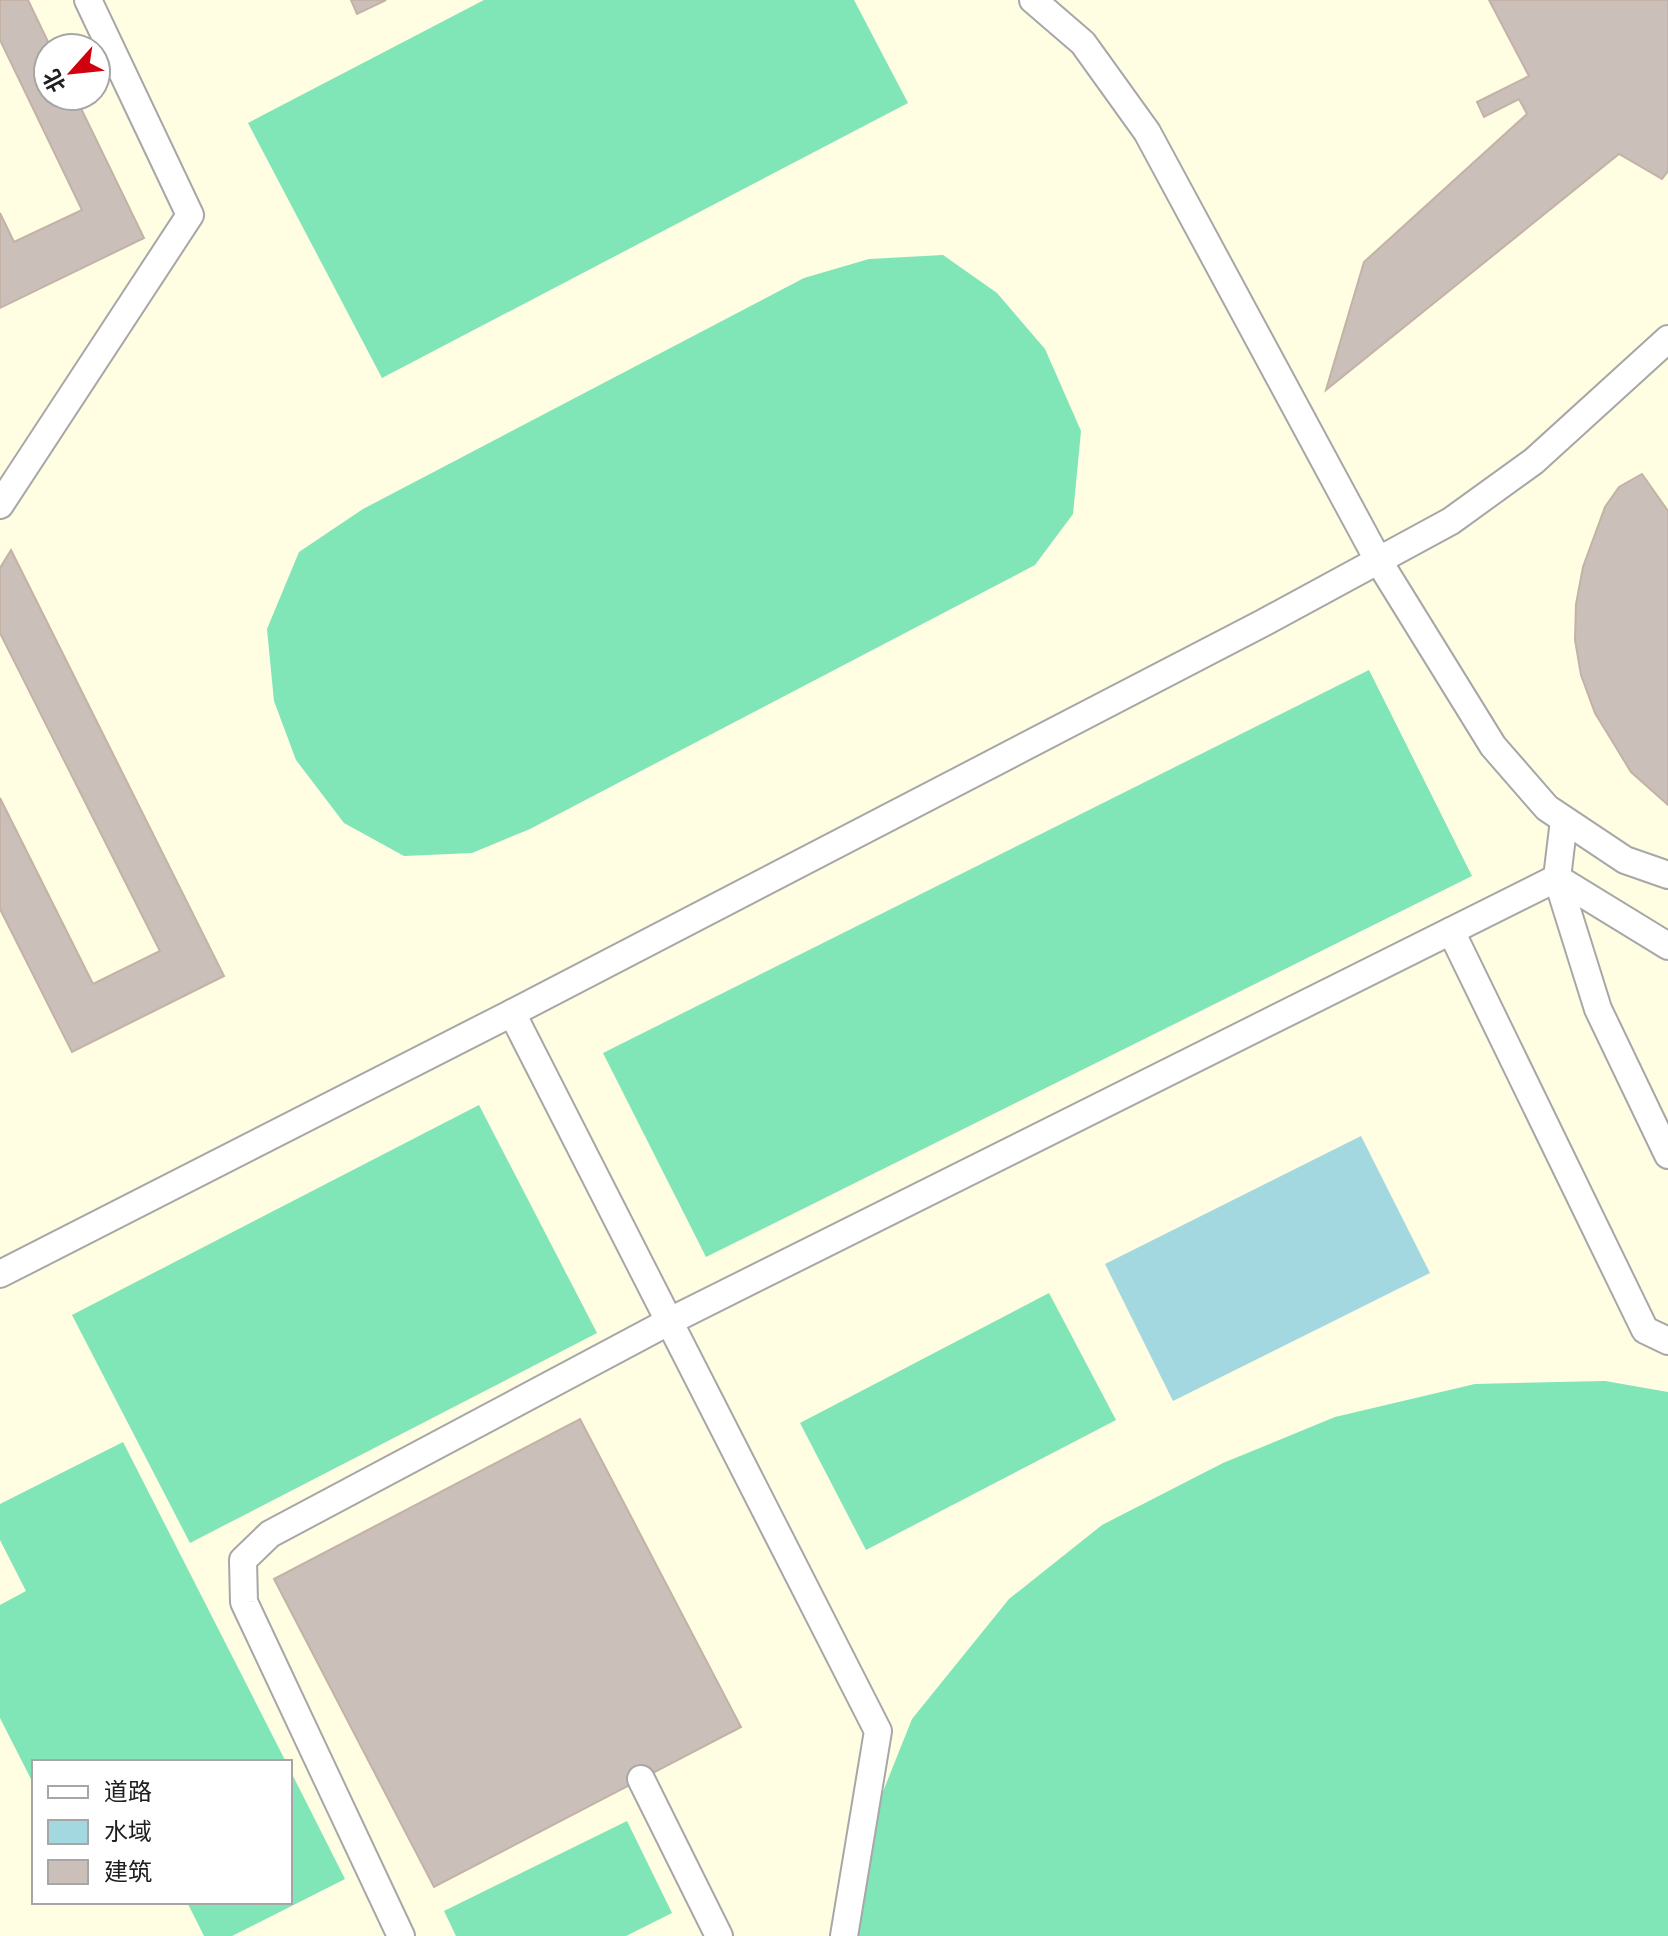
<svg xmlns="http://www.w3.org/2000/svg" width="1668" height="1936" viewBox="0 0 1668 1936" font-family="'Work Sans','Noto Sans SC',sans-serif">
  <rect width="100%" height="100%" fill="#f1ede6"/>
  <path fill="#fffde2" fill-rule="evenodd" d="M0,0h1668v1936h-1668zM48,48h48v48h-48zM34,1762h256v140h-256z"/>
  <g fill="#80e5b7">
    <polygon points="484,0 854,0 908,103 382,378 248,123"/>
    <polygon points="943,255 997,293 1045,349 1081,431 1073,514 1035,565 530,829 472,853 404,856 344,823 296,760 274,701 267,629 299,552 363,509 804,278 869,259"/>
    <polygon points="1369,670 1472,876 706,1257 603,1053"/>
    <polygon points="479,1105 597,1333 190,1543 72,1315"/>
    <polygon points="1049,1293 1116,1420 866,1550 800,1423"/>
    <polygon points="1605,1381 1668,1392 1668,1936 858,1936 864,1839 912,1719 1009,1599 1102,1525 1223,1463 1335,1417 1475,1384"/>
    <polygon points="123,1442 286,1762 34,1762 34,1785 0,1718 0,1605 26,1591 0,1540 0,1504"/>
    <polygon points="290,1770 345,1879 232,1936 204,1936 187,1902 290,1902"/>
    <polygon points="627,1821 672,1913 626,1936 456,1936 444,1911"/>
  </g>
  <polygon fill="#a4d8e1" points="1361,1136 1430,1273 1173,1401 1105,1264"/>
  <g fill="#cabfb9" stroke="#c4b2a7" stroke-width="2">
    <polygon points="0,0 28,0 51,48 48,48 48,96 75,96 144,238 0,308 0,213 14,242 82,210 0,40"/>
    <polygon points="351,0 386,0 357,14"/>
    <polygon points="1489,0 1668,0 1668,171 1662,179 1619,154 1326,390 1364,262 1527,114 1519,99 1484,117 1477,102 1529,76"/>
    <polygon points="1642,474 1668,511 1668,805 1631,772 1595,713 1581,675 1575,640 1576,604 1583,567 1605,507 1619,487"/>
    <polygon points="11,550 224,976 72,1052 0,909 0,798 93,984 160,951 0,633 0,568"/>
    <polygon points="580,1419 741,1727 434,1887 274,1579"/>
  </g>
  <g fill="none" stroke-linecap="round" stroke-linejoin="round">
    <g stroke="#a7a7a7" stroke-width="30">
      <g id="street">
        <polyline points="1033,0 1083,43 1147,132 1378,560 1493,746 1547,808 1625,860 1668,875"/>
        <polyline points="0,505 190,215 88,0"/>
        <polyline points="1557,878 1598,1009 1668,1155"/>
        <polyline points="1557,878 1668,946"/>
        <polyline points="1451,931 1645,1330 1668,1341"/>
        <polyline points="512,1013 878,1731 844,1936"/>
        <polyline points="0,1274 512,1013 1263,623 1451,521 1534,461 1668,339"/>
        <polyline points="641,1779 719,1936"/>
        <polyline points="401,1936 244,1602 243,1560 270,1534 670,1321 1557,878 1564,820"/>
      </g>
    </g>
    <use href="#street" stroke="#fff" stroke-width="26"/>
  </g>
  <rect x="32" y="1760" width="260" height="144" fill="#ffffff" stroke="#a6a6a6" stroke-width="2"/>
  <rect x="48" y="1786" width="40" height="12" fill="#ffffff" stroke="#a6a6a6" stroke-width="2"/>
  <text x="104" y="1800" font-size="24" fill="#202020">道路</text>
  <rect x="48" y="1820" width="40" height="24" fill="#a4d8e1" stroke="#a6a6a6" stroke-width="2"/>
  <text x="104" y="1840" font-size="24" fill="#202020">水域</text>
  <rect x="48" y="1860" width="40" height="24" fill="#cabfb9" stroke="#a6a6a6" stroke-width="2"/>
  <text x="104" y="1880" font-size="24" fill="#202020">建筑</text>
  <g transform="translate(72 72) rotate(243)"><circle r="38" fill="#ffffff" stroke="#a6a6a6" stroke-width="2"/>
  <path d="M0-6L14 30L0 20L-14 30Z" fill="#d1000e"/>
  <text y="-12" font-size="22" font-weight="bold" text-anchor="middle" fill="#202020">北</text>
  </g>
</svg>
